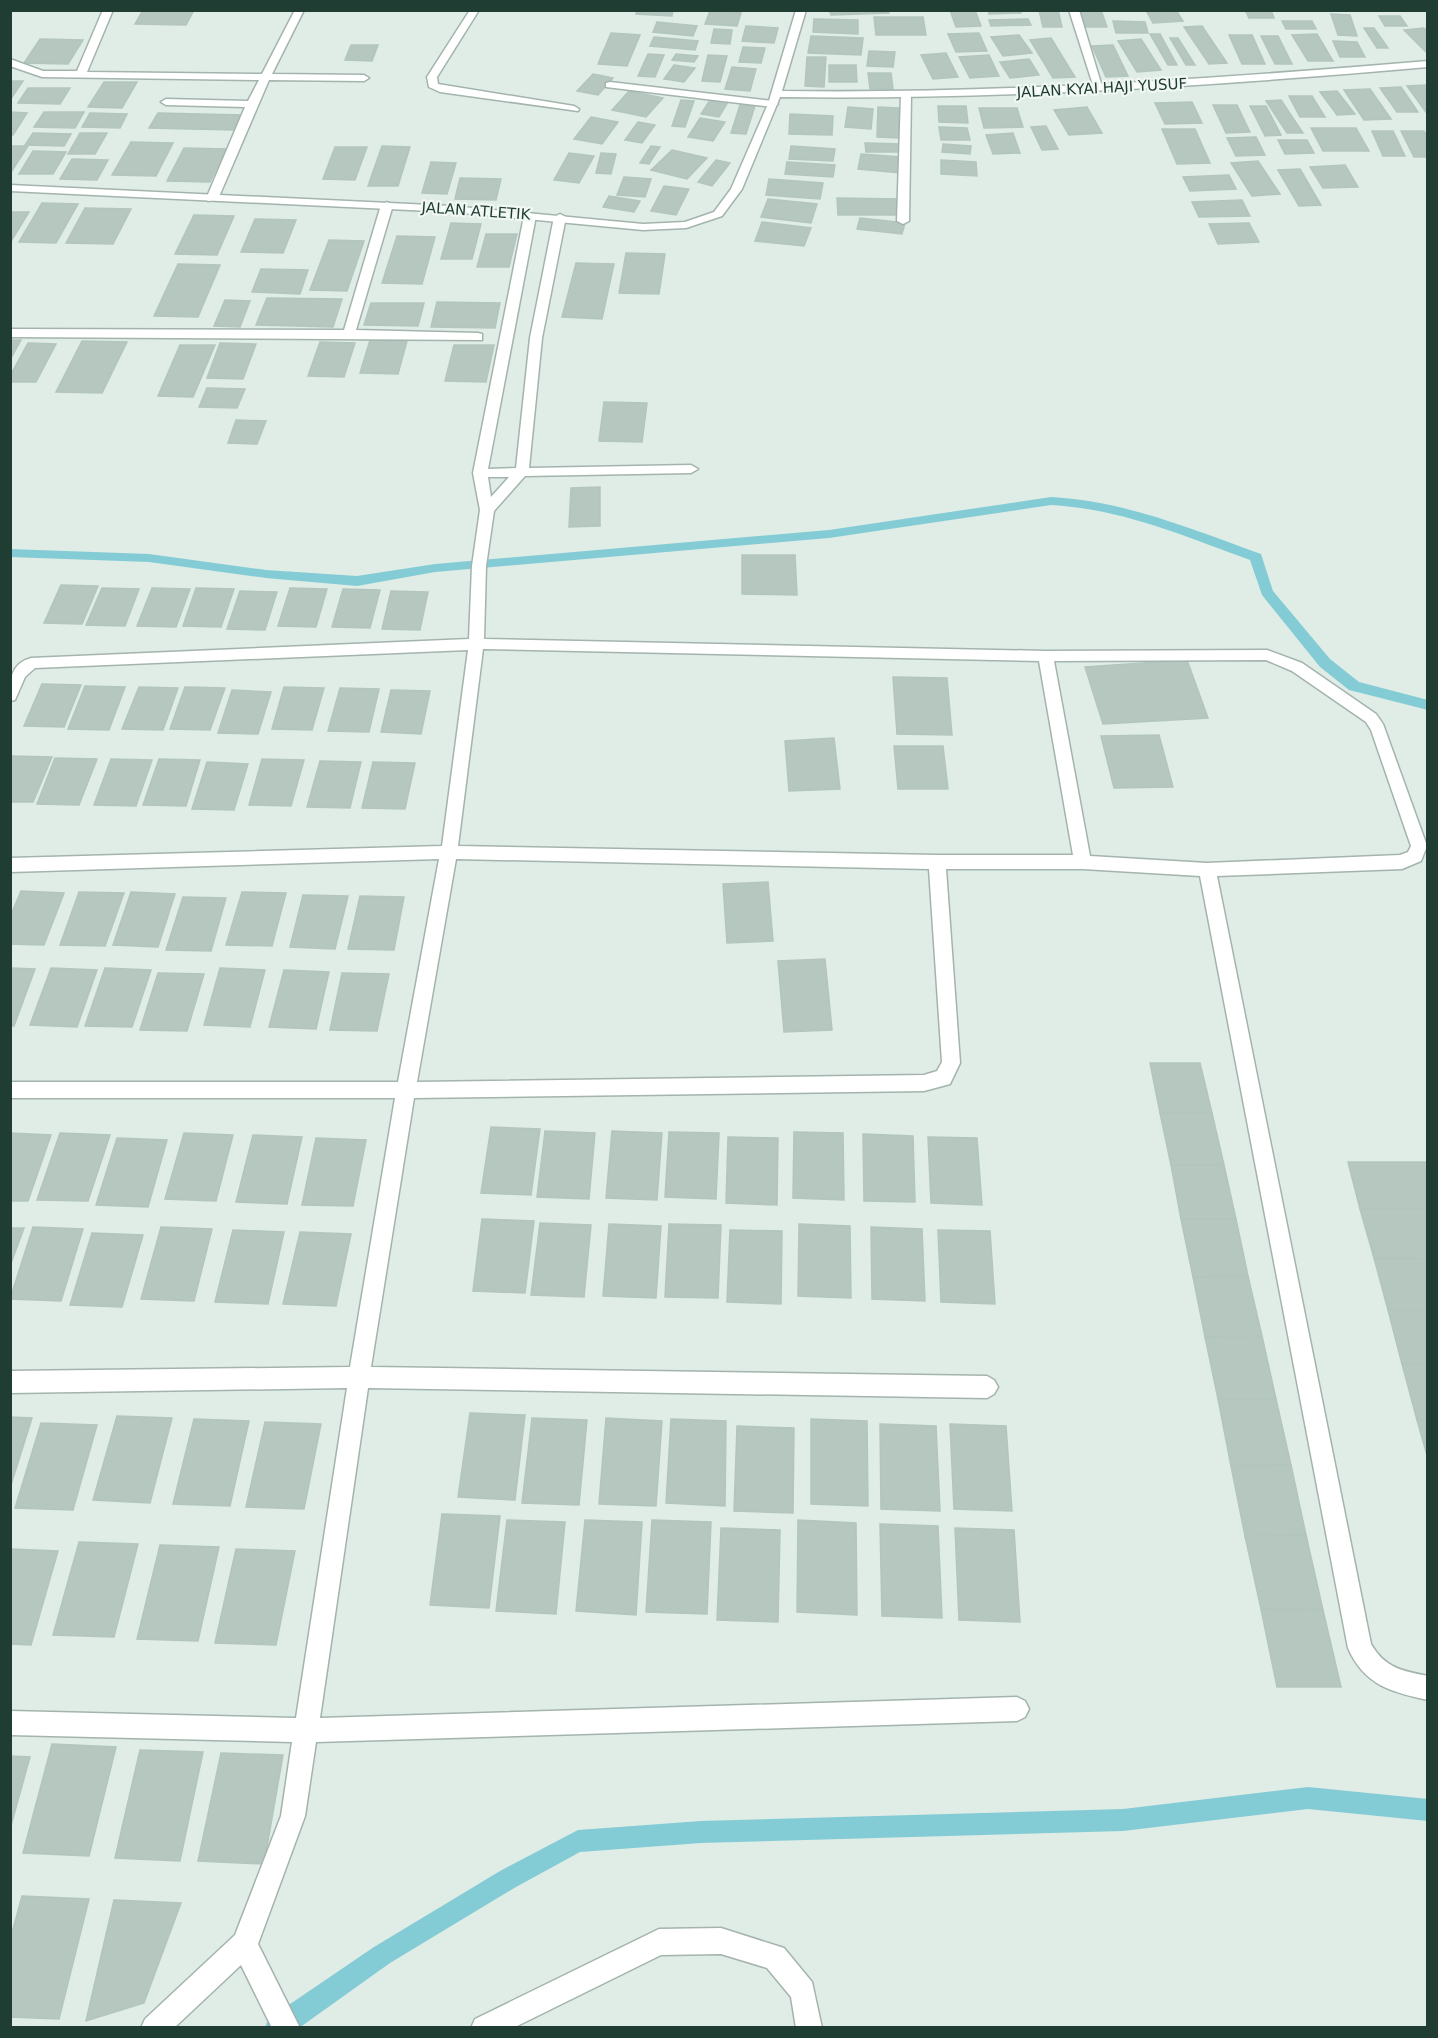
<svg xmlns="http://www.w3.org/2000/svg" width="1438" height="2038" viewBox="0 0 1438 2038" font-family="'DejaVu Sans',sans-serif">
  <rect width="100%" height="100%" fill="#e0ece6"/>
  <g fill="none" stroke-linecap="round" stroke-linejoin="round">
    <g fill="#84ccd5" fill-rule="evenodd">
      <path d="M1051,497c74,4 140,32 210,57l12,37 57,68 29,23 69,18v10l-79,-20 -29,-23 -58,-72 -12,-35c-66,-24 -128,-51 -199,-55l-222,33 -394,34 -78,14 -91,-8 -117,-16 -139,-5v-8l139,5 117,16 91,6 78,-12 394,-34z"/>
      <polygon points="1308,1787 1428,1799 1428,1821 1308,1809 1123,1831 701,1843 580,1852 516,1887 390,1963 299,2028 265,2028 268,2019 374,1947 500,1871 578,1830 701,1821 1123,1809"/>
    </g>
  </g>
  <g fill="#b5c7bf" stroke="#b2c6bd" stroke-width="1.5">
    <polygon points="143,10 194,10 186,25 135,24"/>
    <polygon points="637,10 673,10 672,16 636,14"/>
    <polygon points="829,10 889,10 889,13 831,15"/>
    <polygon points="950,10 975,10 981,26 956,27"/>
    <polygon points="988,10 1020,10 1021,13 989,14"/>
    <polygon points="1039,10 1058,10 1062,27 1043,27"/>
    <polygon points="1079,10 1101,10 1107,27 1085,27"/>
    <polygon points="1146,10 1176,10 1183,21 1153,23"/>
    <polygon points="1245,10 1271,10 1274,18 1249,18"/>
    <polygon points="710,11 741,13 737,26 705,24"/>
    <polygon points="1331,14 1350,15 1357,36 1338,35"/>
    <polygon points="1379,16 1400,16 1407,26 1385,26"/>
    <polygon points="874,17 923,17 926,35 876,35"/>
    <polygon points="814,19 858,20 858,34 813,32"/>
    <polygon points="1028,19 1031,25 991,26 989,20"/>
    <polygon points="1113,21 1145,22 1148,33 1116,33"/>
    <polygon points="1282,21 1312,21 1316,29 1286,29"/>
    <polygon points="657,22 697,26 693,36 653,32"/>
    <polygon points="746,26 778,28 774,43 742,41"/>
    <polygon points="1202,26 1227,63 1209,64 1184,27"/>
    <polygon points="1364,28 1374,28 1388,48 1377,48"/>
    <polygon points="1424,28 1428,32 1428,54 1404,30"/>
    <polygon points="714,29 732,30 730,44 711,43"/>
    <polygon points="611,33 640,35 627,66 598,64"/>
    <polygon points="979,33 987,51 956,52 948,34"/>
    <polygon points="1150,34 1160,34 1177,65 1168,65"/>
    <polygon points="1317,34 1333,61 1308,61 1292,35"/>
    <polygon points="1019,35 1032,53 1003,56 991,37"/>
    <polygon points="1229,35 1252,35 1265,64 1242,64"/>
    <polygon points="811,36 863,38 861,55 808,53"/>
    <polygon points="1261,36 1278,36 1292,64 1275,64"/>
    <polygon points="654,37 698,41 695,50 650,46"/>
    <polygon points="1051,38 1075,77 1053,78 1030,40"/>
    <polygon points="1170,38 1178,38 1195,65 1186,65"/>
    <polygon points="40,39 83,40 68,64 24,63"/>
    <polygon points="1141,39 1161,70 1137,72 1118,41"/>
    <polygon points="1333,41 1357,42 1365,57 1340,57"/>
    <polygon points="351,45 378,45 372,61 345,60"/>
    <polygon points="1113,45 1128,76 1106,77 1092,46"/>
    <polygon points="743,47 765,48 761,63 739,62"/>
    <polygon points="869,51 895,52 893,67 867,66"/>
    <polygon points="946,53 958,77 933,79 921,55"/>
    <polygon points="648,54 664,55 655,77 638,76"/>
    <polygon points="676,54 698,56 694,62 672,60"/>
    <polygon points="708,55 727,56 720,82 702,81"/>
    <polygon points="989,55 999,76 970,78 959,57"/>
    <polygon points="807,57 826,57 824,87 805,86"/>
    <polygon points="1029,59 1039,75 1010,78 1000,62"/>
    <polygon points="674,65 695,68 684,82 664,79"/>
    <polygon points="829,65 856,65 857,82 829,82"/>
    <polygon points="732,67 756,69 750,91 725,89"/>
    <polygon points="868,73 891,73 893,89 870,89"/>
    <polygon points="593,74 613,78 598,95 577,91"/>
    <polygon points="10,81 23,81 10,100"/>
    <polygon points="104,82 137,82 122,108 88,107"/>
    <polygon points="1426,85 1428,87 1428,115 1407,86"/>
    <polygon points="1401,87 1418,112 1397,112 1380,88"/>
    <polygon points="28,88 70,88 60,104 18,103"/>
    <polygon points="1370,89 1391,119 1364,120 1344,90"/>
    <polygon points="629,91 663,98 646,117 612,110"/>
    <polygon points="1337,91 1355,114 1337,115 1320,92"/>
    <polygon points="1289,96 1312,96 1325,117 1300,117"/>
    <polygon points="681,100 694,101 685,127 672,126"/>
    <polygon points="710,100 728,102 719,117 701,114"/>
    <polygon points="1281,100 1303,133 1287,133 1266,101"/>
    <polygon points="1192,102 1202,123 1165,124 1155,103"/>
    <polygon points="740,105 755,106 746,134 731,133"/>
    <polygon points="1213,105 1237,105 1250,132 1226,133"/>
    <polygon points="938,106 966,106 968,123 939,122"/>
    <polygon points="1250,106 1266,106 1281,135 1265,136"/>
    <polygon points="848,107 873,109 871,129 845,127"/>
    <polygon points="878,107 899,108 899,138 877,137"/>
    <polygon points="1087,107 1102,133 1069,135 1054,110"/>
    <polygon points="979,108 1017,108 1023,127 984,128"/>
    <polygon points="10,112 27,113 13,135 10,135"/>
    <polygon points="44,112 84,112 75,128 34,127"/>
    <polygon points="90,113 127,114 120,128 82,127"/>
    <polygon points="158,113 242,115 234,130 149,128"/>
    <polygon points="790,114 833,116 832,135 789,134"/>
    <polygon points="591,117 618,122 602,144 574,139"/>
    <polygon points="700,118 725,122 713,141 688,137"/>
    <polygon points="638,122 655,125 642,143 625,140"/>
    <polygon points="1046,126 1058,149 1042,150 1031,127"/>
    <polygon points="939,127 967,128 970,140 941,140"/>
    <polygon points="1311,128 1356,128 1369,151 1323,151"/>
    <polygon points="1162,129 1195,129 1210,163 1177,164"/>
    <polygon points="1372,131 1393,131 1405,156 1383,156"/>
    <polygon points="1401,131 1424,131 1428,137 1428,157 1414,157"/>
    <polygon points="33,133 71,134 64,146 25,145"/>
    <polygon points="80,133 107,133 95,154 68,154"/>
    <polygon points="1013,133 1020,153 993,154 986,135"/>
    <polygon points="1256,137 1265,155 1236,156 1227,138"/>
    <polygon points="1278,140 1307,140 1314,153 1285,154"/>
    <polygon points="131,142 173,143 156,176 112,175"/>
    <polygon points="865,143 903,144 902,152 866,152"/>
    <polygon points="943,144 971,146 970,154 942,152"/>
    <polygon points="10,146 28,146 10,174"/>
    <polygon points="382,146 410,147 398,186 368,186"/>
    <polygon points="651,146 660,147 649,164 640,163"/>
    <polygon points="791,146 835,149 833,161 789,159"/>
    <polygon points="335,147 367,147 355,180 323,179"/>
    <polygon points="184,148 226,149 210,182 167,181"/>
    <polygon points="672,150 707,158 687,179 651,170"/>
    <polygon points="33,151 66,152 53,174 19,174"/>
    <polygon points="569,153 594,156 579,183 554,180"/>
    <polygon points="601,153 616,154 611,174 596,173"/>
    <polygon points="861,154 901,157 901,173 858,169"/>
    <polygon points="72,159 108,160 97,180 60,179"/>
    <polygon points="716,160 730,163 712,186 698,182"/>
    <polygon points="941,160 976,162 977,176 941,174"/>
    <polygon points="1258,161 1280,194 1252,196 1231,163"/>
    <polygon points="431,162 456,163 447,194 422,193"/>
    <polygon points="787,162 835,165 833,177 785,174"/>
    <polygon points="1345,165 1358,187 1323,188 1310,167"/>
    <polygon points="1300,169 1321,205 1299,206 1278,170"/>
    <polygon points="1229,175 1236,189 1190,191 1183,177"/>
    <polygon points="624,177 651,179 645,197 617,195"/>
    <polygon points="460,178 501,179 496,200 455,199"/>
    <polygon points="769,179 823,183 820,199 766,195"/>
    <polygon points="664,186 689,189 676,215 651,211"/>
    <polygon points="609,196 640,201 634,212 603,207"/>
    <polygon points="837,198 900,199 900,215 838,215"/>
    <polygon points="768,199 817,204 811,223 761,217"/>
    <polygon points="1242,200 1250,216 1199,217 1192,202"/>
    <polygon points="42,203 78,204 56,243 19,242"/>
    <polygon points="85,208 131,209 113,244 66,243"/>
    <polygon points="10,212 29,212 10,243"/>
    <polygon points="194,215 234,216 217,255 175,254"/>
    <polygon points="860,218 905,223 902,234 857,229"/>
    <polygon points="255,219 296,220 283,253 241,252"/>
    <polygon points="762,222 811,228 804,246 755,241"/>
    <polygon points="451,223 481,224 472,259 441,259"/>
    <polygon points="1249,223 1259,242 1218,244 1209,224"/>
    <polygon points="486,234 517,234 509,267 477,267"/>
    <polygon points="397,236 435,237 422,284 382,283"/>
    <polygon points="329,240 364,241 347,291 310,290"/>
    <polygon points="626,253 665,254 659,294 619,293"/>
    <polygon points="576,263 614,264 602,319 562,317"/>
    <polygon points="178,264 220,265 198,317 154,316"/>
    <polygon points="261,269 308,270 300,294 252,292"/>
    <polygon points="267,298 342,299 333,327 256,325"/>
    <polygon points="225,300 250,301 240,327 214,326"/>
    <polygon points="437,302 500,303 495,328 431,327"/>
    <polygon points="371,303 424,303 418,326 364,325"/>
    <polygon points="10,340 21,340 10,360"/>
    <polygon points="370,340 407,341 398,374 360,373"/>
    <polygon points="82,341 127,342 102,393 56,392"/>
    <polygon points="320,342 355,343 344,377 308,376"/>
    <polygon points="28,343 56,344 36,382 10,382 10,376"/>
    <polygon points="220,343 256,344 243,379 207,378"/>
    <polygon points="180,345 215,345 193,397 158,396"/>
    <polygon points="454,345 494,345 486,382 445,381"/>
    <polygon points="207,388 245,389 237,408 199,407"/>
    <polygon points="604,402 647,403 642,442 599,441"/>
    <polygon points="236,420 266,421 257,444 228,443"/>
    <polygon points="600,487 600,526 569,527 571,488"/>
    <polygon points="742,555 795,555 797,595 742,594"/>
    <polygon points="61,585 98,586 82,624 44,623"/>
    <polygon points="102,588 139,589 125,626 86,625"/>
    <polygon points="152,588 190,589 176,627 137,626"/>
    <polygon points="196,588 234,589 221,627 183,626"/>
    <polygon points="290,588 327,589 316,627 278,626"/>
    <polygon points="343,589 380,590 370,628 332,627"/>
    <polygon points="240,591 277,592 265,630 227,629"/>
    <polygon points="391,591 428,592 420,630 382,629"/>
    <polygon points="1187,660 1208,718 1103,724 1085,667"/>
    <polygon points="893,677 947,678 952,735 897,734"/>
    <polygon points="42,684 81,685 64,727 24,726"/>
    <polygon points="85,686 125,687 109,730 68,729"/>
    <polygon points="139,687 178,688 163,730 122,729"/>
    <polygon points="185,687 225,688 210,730 170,729"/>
    <polygon points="284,687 324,688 312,730 272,729"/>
    <polygon points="340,688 379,689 369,732 328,731"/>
    <polygon points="232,690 271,692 258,734 218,733"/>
    <polygon points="391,690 430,691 421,734 381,732"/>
    <polygon points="1159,735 1173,787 1114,788 1101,736"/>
    <polygon points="834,738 840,789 789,791 785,741"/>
    <polygon points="894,746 943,746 948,789 898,789"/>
    <polygon points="10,756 52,757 33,802 10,802"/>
    <polygon points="55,758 97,759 79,805 37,804"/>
    <polygon points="111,759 152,760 136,806 94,805"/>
    <polygon points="159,759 200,760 186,806 143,805"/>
    <polygon points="262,759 304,760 291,806 249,805"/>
    <polygon points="320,761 361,762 350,808 307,807"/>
    <polygon points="207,762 248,764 234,810 192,809"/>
    <polygon points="373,762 415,763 405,809 362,808"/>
    <polygon points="768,882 773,941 727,943 723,884"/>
    <polygon points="21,891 64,893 44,945 10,944 10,917"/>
    <polygon points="79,892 124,893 105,946 60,945"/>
    <polygon points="131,892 175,894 158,947 113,945"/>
    <polygon points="242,892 286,893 272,946 226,945"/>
    <polygon points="303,895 348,896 335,949 290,947"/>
    <polygon points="360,896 404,897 394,950 348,949"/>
    <polygon points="183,897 226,898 211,951 166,950"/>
    <polygon points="825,959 832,1030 784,1032 778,961"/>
    <polygon points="10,968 35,969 14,1026 10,1026"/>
    <polygon points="51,968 97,970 77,1027 30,1025"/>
    <polygon points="105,968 151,970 132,1027 85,1026"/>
    <polygon points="220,968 265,970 250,1027 204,1025"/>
    <polygon points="284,970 329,972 316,1029 269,1027"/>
    <polygon points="158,973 204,974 187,1031 140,1030"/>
    <polygon points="342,973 389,974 377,1031 330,1030"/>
    <polygon points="1150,1063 1200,1063 1212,1113 1160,1113"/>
    <polygon points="1160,1113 1212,1113 1224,1165 1171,1165"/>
    <polygon points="491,1127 540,1129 531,1195 481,1193"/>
    <polygon points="545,1131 595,1133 589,1199 537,1197"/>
    <polygon points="612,1131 662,1133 657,1200 606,1198"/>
    <polygon points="669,1132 719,1133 716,1199 665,1197"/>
    <polygon points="794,1132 843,1133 844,1200 793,1198"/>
    <polygon points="10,1133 51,1135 28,1201 10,1201"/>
    <polygon points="60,1133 110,1135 88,1201 37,1200"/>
    <polygon points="184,1133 233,1135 216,1201 165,1199"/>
    <polygon points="863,1134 913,1136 915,1202 864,1201"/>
    <polygon points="253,1135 302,1137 287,1204 236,1202"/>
    <polygon points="728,1137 778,1138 777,1205 726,1203"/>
    <polygon points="928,1137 977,1138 982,1205 931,1203"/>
    <polygon points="117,1138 167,1140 148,1207 96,1205"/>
    <polygon points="316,1138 366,1140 353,1206 302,1205"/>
    <polygon points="1348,1162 1428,1162 1428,1209 1360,1209"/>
    <polygon points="1171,1165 1224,1165 1236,1219 1181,1219"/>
    <polygon points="1360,1209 1428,1209 1428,1259 1374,1258"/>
    <polygon points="482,1219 534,1221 525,1293 473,1291"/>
    <polygon points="1181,1219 1236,1219 1248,1276 1193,1277"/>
    <polygon points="540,1223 591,1225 584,1297 531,1295"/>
    <polygon points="609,1224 661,1226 656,1298 603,1296"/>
    <polygon points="669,1224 721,1225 718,1298 665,1297"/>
    <polygon points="799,1224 850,1226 851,1298 798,1296"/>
    <polygon points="33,1227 83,1229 61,1301 10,1299"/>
    <polygon points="161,1227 212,1229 194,1301 141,1299"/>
    <polygon points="871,1227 922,1229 925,1301 872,1299"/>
    <polygon points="10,1228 24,1228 10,1266"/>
    <polygon points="233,1230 284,1232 268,1304 215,1302"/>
    <polygon points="730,1230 782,1231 781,1304 727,1302"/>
    <polygon points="938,1230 990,1231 995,1304 941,1302"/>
    <polygon points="300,1232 351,1234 336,1306 283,1304"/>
    <polygon points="92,1233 143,1235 122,1307 70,1305"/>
    <polygon points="1374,1258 1428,1259 1428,1310 1388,1310"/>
    <polygon points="1248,1276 1262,1336 1205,1337 1193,1277"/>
    <polygon points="1388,1310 1428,1310 1428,1364 1402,1364"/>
    <polygon points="1262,1336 1276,1399 1218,1399 1205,1337"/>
    <polygon points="1402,1364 1428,1364 1428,1420 1417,1420"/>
    <polygon points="1218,1399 1276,1399 1291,1465 1231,1466"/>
    <polygon points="470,1413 525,1415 515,1500 458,1497"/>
    <polygon points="117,1416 172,1418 150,1503 93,1500"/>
    <polygon points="10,1417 32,1418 10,1488"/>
    <polygon points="532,1418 587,1420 579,1505 522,1503"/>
    <polygon points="606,1418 662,1421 656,1506 599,1504"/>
    <polygon points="194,1419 249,1421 230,1506 173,1504"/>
    <polygon points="671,1419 726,1421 725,1506 666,1503"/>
    <polygon points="811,1419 867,1421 868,1506 811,1504"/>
    <polygon points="1417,1420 1428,1420 1428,1459"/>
    <polygon points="265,1422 321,1424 304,1509 246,1507"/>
    <polygon points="41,1423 97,1425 73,1510 15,1508"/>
    <polygon points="880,1424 936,1426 940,1511 881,1509"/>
    <polygon points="950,1424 1006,1426 1012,1511 954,1509"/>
    <polygon points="737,1426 794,1428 793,1513 734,1511"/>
    <polygon points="1291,1465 1306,1535 1245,1536 1231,1466"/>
    <polygon points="442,1514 500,1516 489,1608 430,1605"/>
    <polygon points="507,1520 565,1522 556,1614 496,1611"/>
    <polygon points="585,1520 642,1522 636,1615 576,1611"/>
    <polygon points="652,1520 711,1522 707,1614 646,1612"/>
    <polygon points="798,1520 856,1523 857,1615 797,1612"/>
    <polygon points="880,1524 938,1526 942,1618 882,1616"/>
    <polygon points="721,1528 780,1530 778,1622 717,1620"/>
    <polygon points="955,1528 1014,1530 1020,1622 959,1620"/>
    <polygon points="1306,1535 1323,1610 1261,1609 1245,1536"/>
    <polygon points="79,1542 138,1544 114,1637 53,1635"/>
    <polygon points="160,1545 219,1547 198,1641 137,1639"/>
    <polygon points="10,1549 58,1551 31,1645 10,1644"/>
    <polygon points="236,1549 295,1551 276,1645 215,1643"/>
    <polygon points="1261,1609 1323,1610 1341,1687 1277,1687"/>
    <polygon points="52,1744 116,1747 89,1856 23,1853"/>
    <polygon points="140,1750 203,1752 180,1861 115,1858"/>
    <polygon points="221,1753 283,1755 264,1864 198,1861"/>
    <polygon points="10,1756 30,1757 10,1829"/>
    <polygon points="22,1896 89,1899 59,2019 10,2017 10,1940"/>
    <polygon points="114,1900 181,1903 144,2003 86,2021"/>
  </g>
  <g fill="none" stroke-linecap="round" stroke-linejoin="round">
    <g stroke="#a3b4ad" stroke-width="3">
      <g id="minor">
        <polygon points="103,10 113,10 87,72 262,74 295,10 304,10 272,74 364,75 369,78 364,81 269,80 218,199 208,201 206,199 245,107 166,105 161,102 166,99 248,101 259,80 42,77 10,66 10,59 43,71 77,71"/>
        <polygon points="470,10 479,10 437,77 438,84 574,106 579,109 578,111 440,92 429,87 427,77"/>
        <polygon points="1069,10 1079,10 1103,90 1094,88"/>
        <polygon points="610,82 773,101 778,104 773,107 606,87 606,83"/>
        <polygon points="906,92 911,95 909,221 903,224 897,221 901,95"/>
        <polygon points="387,202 393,205 356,330 478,333 482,334 482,340 10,337 10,329 344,330 381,205"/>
        <path d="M530,213l6,3 -48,253 28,-1 14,-130 24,-121 6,-3 6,3 -24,121 -13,130 162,-3 7,4 -7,4 -166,3 -31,35 -8,55 -2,73 562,12 221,-1 35,13 74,51 7,10 44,122 -6,15 -19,8 -185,7 154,768c14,24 31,27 57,32v24c-37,-8 -64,-15 -80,-52l-148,-772 -117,-7h-137l14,194 -10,21 -26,7 -510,7 -43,269 616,9 7,4 4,7 -4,7 -7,4 -619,-10 -48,330 697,-21 8,4 4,8 -4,8 -8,4 -701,21 -11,74 -47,128 42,84h-28l-31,-63 -67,63h-33l4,-9 90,-84 46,-119 11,-74 -282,-7v-24l286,7 51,-330 -337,5v-22l340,-4 45,-269h-385v-16h388l41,-223 -429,13v-14l432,-12 26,-196 -433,18 -10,9 -10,23 -5,1c0,-18 -1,-37 21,-43l438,-19 3,-73 8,-56 -7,-37 51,-257zM488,477h21l-18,20zM483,649l556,12 34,194h-136l-479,-9zM1266,660l26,11 74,51 5,8 40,116 -3,6 -8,3 -193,8 -117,-7 -36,-195zM456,859l473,10 13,193 -5,9 -13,4 -507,7z"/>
        <polygon points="721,1928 784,1948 812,1982 822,2028 796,2028 791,1997 767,1968 721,1954 661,1955 513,2028 471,2028 475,2019 659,1929"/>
      </g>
    </g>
    <g stroke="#a3b4ad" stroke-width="3">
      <path id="tertiary" d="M796,10h10l-24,81c216,3 430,-12 646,-30v6c-216,19 -431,33 -648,30l-38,92 -20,27 -36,12 -43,2 -192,-18 -441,-21v-6l441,21 192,18 42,-2 29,-10 17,-23 37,-85z"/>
    </g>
    <use href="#minor" fill="#fff" fill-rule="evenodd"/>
    <use href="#tertiary" fill="#fff" fill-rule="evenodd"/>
  </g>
  <g text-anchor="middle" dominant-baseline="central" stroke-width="4.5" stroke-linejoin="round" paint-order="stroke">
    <g font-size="15" fill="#203d34" stroke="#f1f8f4">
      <text transform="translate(1102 88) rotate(-3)">JALAN KYAI HAJI YUSUF</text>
      <text transform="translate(476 211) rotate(4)">JALAN ATLETIK</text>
    </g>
  </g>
  <rect width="1438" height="2038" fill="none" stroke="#203d34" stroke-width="24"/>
</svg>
